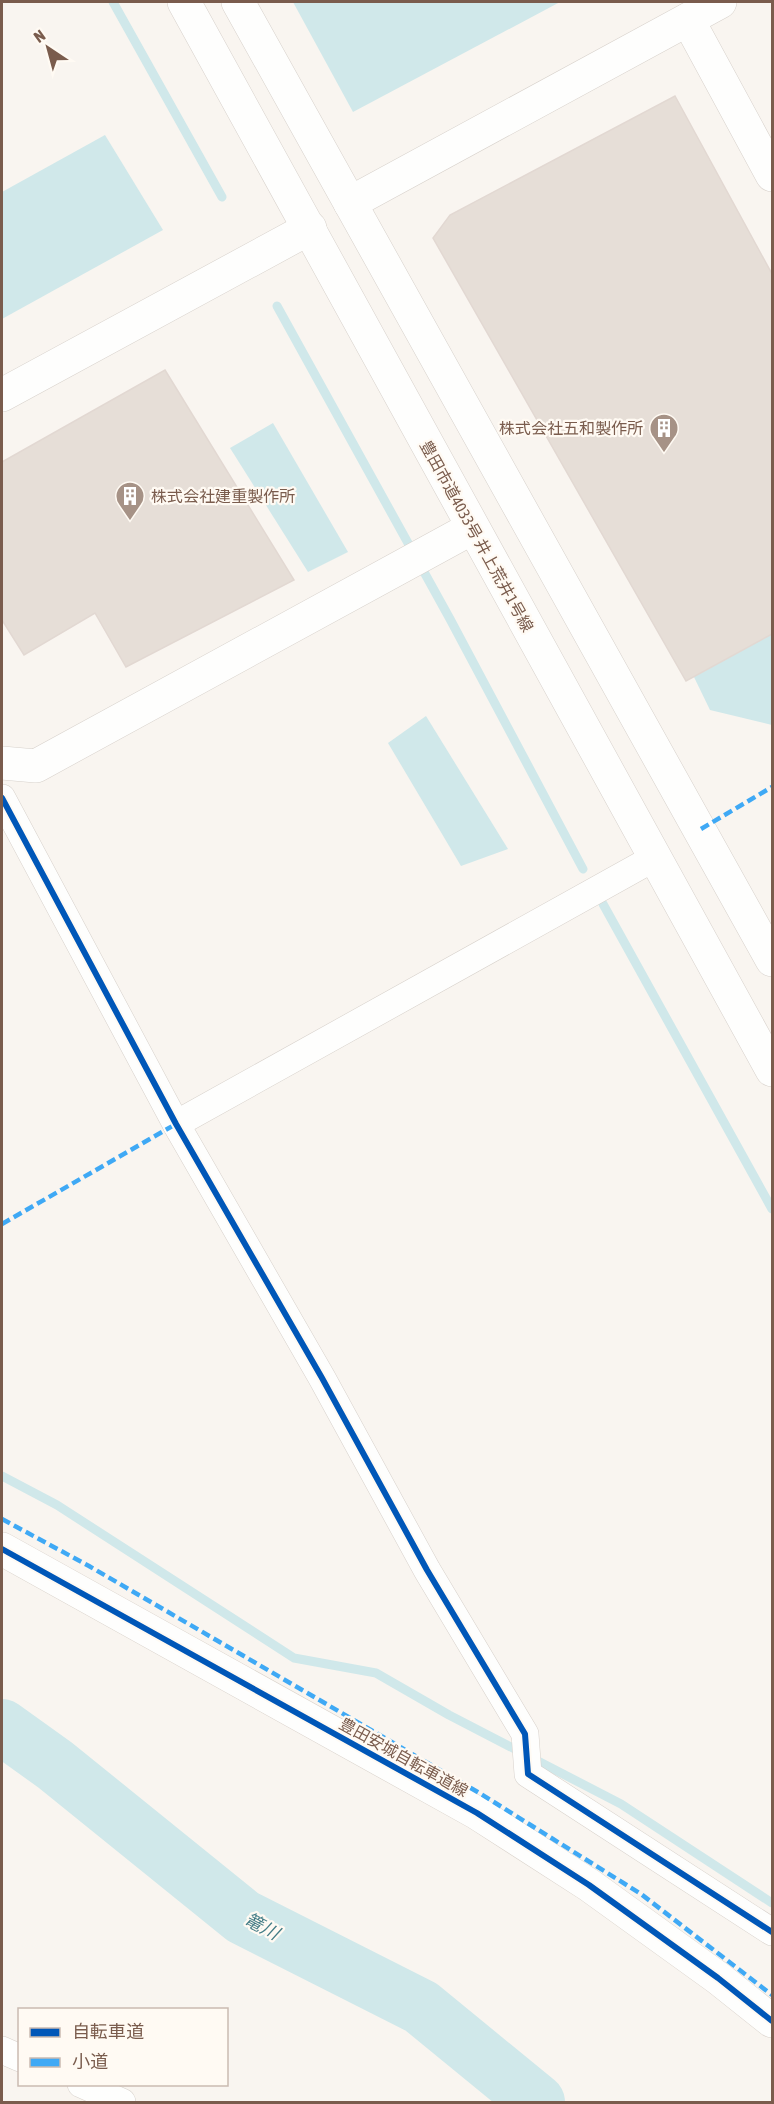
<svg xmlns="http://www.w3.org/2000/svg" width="774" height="2104" viewBox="0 0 774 2104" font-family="'Asap Condensed','Noto Sans JP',sans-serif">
  <rect width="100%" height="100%" fill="#f9f5f0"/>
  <g fill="#d0e8ea">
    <polygon points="293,2 560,2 353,112"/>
    <polygon points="105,135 163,230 2,319 2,192"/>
    <polygon points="273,423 348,552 308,572 230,448"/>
    <polygon points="772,627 772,725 710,710 693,675"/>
    <polygon points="426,716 508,849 461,866 388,743"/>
  </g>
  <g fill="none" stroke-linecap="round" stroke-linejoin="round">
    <g stroke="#d0e8ea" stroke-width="9">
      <polyline points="113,2 222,197"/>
      <polyline points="277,306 450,619 583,869"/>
      <polyline points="603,904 772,1209"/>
      <polyline points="2,1476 57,1505 294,1658 376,1673 449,1715 621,1804 772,1903"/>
    </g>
    <polyline stroke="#d0e8ea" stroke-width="56" points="2,1727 55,1765 243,1917 421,2007 537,2102"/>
  </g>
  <g fill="#e6ded7" stroke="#e2d8d2" stroke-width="1.5">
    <polygon points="675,96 772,274 772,634 686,681 433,238 450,215"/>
    <polygon points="165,370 294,580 126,667 95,613 24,655 2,620 2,462"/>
  </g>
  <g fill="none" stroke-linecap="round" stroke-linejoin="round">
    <g stroke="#d7d1cb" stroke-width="28">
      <g id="minor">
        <polyline points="2,798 176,1124 322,1378 427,1570 525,1734 528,1774 772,1932"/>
        <polyline points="176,1124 654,858"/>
        <polyline points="2,2050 20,2058"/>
        <polyline points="81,2084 122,2102"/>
      </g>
    </g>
    <g stroke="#d7d1cb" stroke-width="34">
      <g id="tertiary">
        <polyline points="184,2 772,1070"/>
        <polyline points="238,2 772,960"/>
        <polyline points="688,20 772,175"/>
        <polyline points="350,203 720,2"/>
        <polyline points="2,395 310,228"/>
        <polyline points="2,763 36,766 472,528"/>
      </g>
    </g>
    <g stroke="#d9d2cb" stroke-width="34">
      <polyline id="secondary" points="2,1549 477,1813 589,1885 718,1978 772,2021"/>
    </g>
    <use href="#minor" stroke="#fefefd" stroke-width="27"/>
    <use href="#tertiary" stroke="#fefefd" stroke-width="33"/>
    <use href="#secondary" stroke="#fefefd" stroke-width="33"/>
    <g stroke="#3fa9f5" stroke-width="4.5" stroke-dasharray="9 4.5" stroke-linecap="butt">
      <polyline points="701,829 772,787"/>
      <polyline points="2,1224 176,1124"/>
      <polyline points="2,1519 89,1566 481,1794 641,1894 772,1995"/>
    </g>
    <g stroke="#fffaf3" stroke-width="10">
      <g id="cycleway">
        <polyline points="2,798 176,1124 322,1378 427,1570 525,1734 528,1774 772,1932"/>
        <polyline points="2,1549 477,1813 589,1885 718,1978 772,2021"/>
      </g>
    </g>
    <use href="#cycleway" stroke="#0057b8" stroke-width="6"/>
  </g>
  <defs>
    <g id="building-pin" transform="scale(1.5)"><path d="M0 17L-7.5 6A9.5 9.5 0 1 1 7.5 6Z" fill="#a69286" stroke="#fffaf3"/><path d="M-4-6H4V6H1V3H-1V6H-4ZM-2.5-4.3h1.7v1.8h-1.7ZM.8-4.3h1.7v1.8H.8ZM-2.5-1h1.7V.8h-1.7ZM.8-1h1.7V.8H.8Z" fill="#fff"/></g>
  </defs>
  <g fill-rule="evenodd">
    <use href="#building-pin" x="664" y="428"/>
    <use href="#building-pin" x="130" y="496"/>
  </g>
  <g text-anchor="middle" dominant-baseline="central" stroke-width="4.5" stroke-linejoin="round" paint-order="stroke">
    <g font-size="16" fill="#7a5c4d" stroke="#fffaf3" text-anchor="end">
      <text x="643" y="428">株式会社五和製作所</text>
      <text x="151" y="496" text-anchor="start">株式会社建重製作所</text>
    </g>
    <g font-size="16" fill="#7a5c4d" stroke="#fffaf3">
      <text transform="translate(477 536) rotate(61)">豊田市道4033号 井上荒井1号線</text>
      <text transform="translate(404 1757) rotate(29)">豊田安城自転車道線</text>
    </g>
    <g font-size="18" font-style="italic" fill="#437c86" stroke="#fffaf3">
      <text transform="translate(262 1926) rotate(28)">篭川</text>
    </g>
  </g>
  <rect width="774" height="2104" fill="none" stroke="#7a5c4d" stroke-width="6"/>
  <rect x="18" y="2008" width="210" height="78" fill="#fffaf3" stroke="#cabbb1" stroke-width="1.5"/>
  <rect x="30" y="2028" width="30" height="9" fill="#0057b8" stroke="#cabbb1" stroke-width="1.5"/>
  <text x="72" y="2038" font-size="18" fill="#7a5c4d">自転車道</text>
  <rect x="30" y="2058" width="30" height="9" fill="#3fa9f5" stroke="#cabbb1" stroke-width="1.5"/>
  <text x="72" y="2068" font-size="18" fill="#7a5c4d">小道</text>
  <g transform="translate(48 48) rotate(324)" stroke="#fffaf3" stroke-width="4.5" paint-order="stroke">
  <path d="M0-4.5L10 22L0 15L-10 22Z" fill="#7a5c4d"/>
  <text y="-9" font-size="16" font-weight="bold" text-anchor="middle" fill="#7a5c4d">N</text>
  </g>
</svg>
